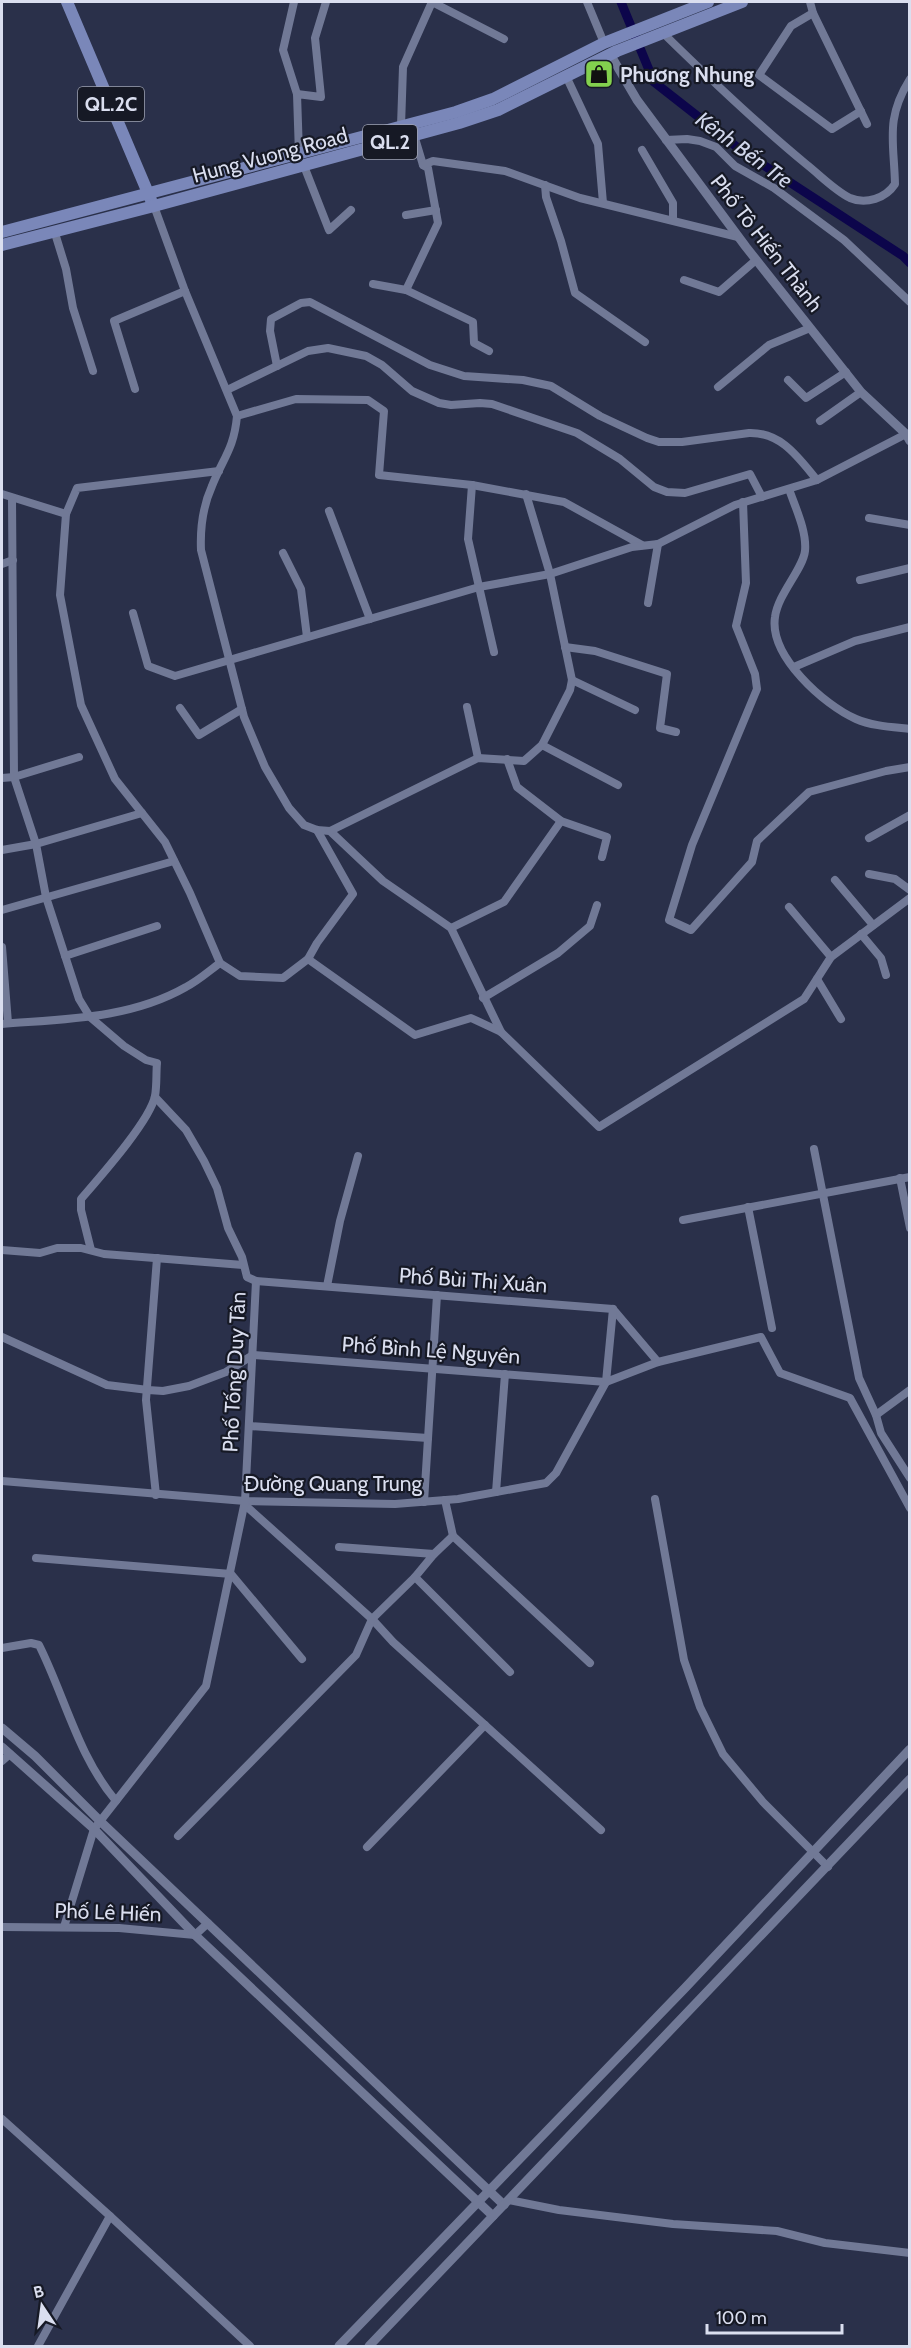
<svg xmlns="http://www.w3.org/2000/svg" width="911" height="2348" viewBox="0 0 911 2348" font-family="Cabin,sans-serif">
  <rect width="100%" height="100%" fill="#2a304a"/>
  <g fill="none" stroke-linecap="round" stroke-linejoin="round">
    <polyline stroke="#0c054b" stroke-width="9" points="621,2 654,82 742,151 903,256 910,263"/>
    <g stroke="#717996" stroke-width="8">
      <polyline points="294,2 283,50 297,94"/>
      <polyline points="432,2 504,39"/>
      <polyline points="587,2 604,43"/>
      <polyline points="810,2 813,13 867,124"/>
      <polyline points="813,13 791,26 759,75 832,129 861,111"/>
      <path d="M663,33c46,45 93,90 143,131 14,11 28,26 44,34 16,7 36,0 45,-14 -1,-43 -10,-65 15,-105"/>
      <polyline points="566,76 598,144 603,203"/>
      <polyline points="401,126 403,67 432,2"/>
      <polyline points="414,135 423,165 428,168 438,223 406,290 473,322 474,343 489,351"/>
      <polyline points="666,140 687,139 700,141 716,147 735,166 774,188 844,240 910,302"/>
      <polyline points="642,150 673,203 673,220"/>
      <polyline points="299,154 297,94 321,97 315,38 326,2"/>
      <polyline points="423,165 433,161 505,171 580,198 738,237"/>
      <polyline points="304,166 329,230 351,210"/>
      <polyline points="545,185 546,197 561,241 575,293 645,342"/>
      <path d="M154,206l31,85 52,125c-3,33 -14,42 -25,70 -9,20 -12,41 -11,64l43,167 21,50 24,41 15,17 13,5 13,1 53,50 68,47 50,104"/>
      <polyline points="406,215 436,210"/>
      <polyline points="54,230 66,269 73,308 93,371"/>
      <polyline points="684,280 719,292 756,260"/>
      <polyline points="373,284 406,290"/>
      <path d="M277,366l-7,-35 1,-12 30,-16 9,-1 120,63 34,11 59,4 28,6 49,30 47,22 12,4h23l67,-9c32,-1 49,24 68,47"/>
      <polyline points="788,380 806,398 846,372"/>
      <polyline points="718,387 769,345 810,328"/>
      <polyline points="135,389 114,321 185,291"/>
      <polyline points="227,390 308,351 328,348 366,356 382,365 412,391 439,403 451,405 480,403 492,404 577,433 620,459 654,487 667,492 685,493 750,474 762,497"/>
      <polyline points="237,416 296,399 368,400 384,411 379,475 472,485 564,502 642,545"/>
      <polyline points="820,421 861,392"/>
      <polyline points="219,471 77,488 66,514 60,595 81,705 115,779 165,842 190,893 220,963 240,976 283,978 308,959 317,943 353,894 317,830"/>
      <polyline points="472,485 468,539 494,652"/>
      <path d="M789,489c6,18 18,42 16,62 -2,18 -27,43 -30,66 -6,39 49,88 81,102 16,7 36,8 54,10"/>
      <polyline points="2,494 66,514"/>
      <path d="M12,498l2,279 22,67 10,53 33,102 11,18 34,29 22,14 11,3c-1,10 0,22 -2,33 -5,25 -56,82 -74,103v11l10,40"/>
      <polyline points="743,502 746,583 736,626 755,674 757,689 692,845 669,920 691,930 752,862 757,841 809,792 886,771 910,767"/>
      <polyline points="329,511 370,619"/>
      <polyline points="869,518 910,525"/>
      <polyline points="283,553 301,589 307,637"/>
      <polyline points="2,564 13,560"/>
      <polyline points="860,580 910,568"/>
      <polyline points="648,603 658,544"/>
      <polyline points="133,613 148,666 175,676 479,587 550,574 632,547 658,544 735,505 817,480 906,434"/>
      <polyline points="565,647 595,651 667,674 660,728 676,732"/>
      <polyline points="794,667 855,641 910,627"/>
      <polyline points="572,680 635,710"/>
      <polyline points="467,707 478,758"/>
      <polyline points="180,708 199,735 242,709"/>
      <polyline points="542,745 618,785"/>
      <polyline points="507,759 517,787 561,821 607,837 602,857"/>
      <polyline points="2,778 14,777 79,757"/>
      <polyline points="330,831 478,758 524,761 542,745 570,690 572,680 550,574 526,494"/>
      <polyline points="869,838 910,815"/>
      <polyline points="2,850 36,844 142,813"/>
      <polyline points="869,874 895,879 910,890"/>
      <polyline points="835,880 873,925"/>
      <polyline points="789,907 831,957"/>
      <polyline points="2,910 174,861"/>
      <polyline points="451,928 504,902 561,821"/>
      <polyline points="861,934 881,958 886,975"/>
      <polyline points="2,947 8,1023"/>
      <polyline points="65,956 157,926"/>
      <polyline points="308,959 415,1035 471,1018 501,1032 599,1127 804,999 831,957 910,898"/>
      <polyline points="817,979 841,1019"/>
      <polyline points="483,998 558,953 590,926 597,905"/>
      <path d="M2,1024c62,-5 128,-5 184,-37 12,-6 23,-16 34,-24"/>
      <polyline points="814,1149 859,1378 876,1415 881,1433 910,1478"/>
      <polyline points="900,1178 910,1228"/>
      <polyline points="748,1207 772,1328"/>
      <polyline points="683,1220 910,1177"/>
      <polyline points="2,1250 40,1253 57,1248 81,1248 104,1254 243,1265"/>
      <polyline points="327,1286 340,1221 358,1156"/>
      <polyline points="613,1309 658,1362"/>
      <polyline points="2,1337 107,1385 148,1390 163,1391 189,1386 226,1372 253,1355 606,1382 658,1362 761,1337 780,1373 850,1398 910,1508"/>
      <polyline points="876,1415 910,1390"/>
      <polyline points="249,1426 428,1438"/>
      <polyline points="2,1481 245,1501 395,1504 458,1499 546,1483 556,1473 606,1382 613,1309 256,1281 247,1277 242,1257 228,1228 217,1188 204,1161 186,1130 155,1097"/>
      <polyline points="496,1492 505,1374"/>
      <polyline points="156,1495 146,1400 157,1258"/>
      <polyline points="655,1499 684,1660 700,1707 723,1754 763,1802 828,1867"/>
      <polyline points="445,1500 453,1536 590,1663"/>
      <polyline points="424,1502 437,1295"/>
      <polyline points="245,1505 372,1619 393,1642 601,1830"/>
      <polyline points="339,1547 434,1554 415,1577 510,1672"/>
      <polyline points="434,1554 453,1536"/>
      <polyline points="36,1558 231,1574 302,1659"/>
      <path d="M2,1648l29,-5 8,2c26,52 39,111 77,156"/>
      <polyline points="2,1761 10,1754"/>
      <polyline points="178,1836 356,1655 372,1619 415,1577"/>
      <polyline points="367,1847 485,1725"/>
      <polyline points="2,1927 119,1928 195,1935 208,1923"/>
      <polyline points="64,1927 94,1829 206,1686 245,1501 256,1281"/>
      <polyline points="2,2119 110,2216 250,2346"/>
      <polyline points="509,2200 559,2210 673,2224 777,2231 825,2243 910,2253"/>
      <polyline points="38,2346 110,2216"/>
    </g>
    <g stroke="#717996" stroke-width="9">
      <polyline points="610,54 637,100 746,247 861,392 906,434 910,441"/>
      <polyline points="2,1728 35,1756 100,1821 504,2205"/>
      <polyline points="2,1747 94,1829 195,1935 493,2216"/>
      <polyline points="339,2346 685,1988 910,1749"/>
      <polyline points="369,2346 910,1779"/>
    </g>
    <g stroke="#7a87b9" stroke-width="12">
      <polyline points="67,2 151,200"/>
      <polyline points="2,232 456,112 493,99 604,43 708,2"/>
      <polyline points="2,245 154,206 459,123 498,110 617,51 742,2"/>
    </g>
  </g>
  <defs>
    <g id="shop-square" transform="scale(1.5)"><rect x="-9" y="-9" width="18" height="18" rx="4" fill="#83d04e" stroke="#161925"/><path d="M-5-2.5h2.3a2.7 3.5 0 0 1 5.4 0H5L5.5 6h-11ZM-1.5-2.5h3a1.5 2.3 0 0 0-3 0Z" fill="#111"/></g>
  </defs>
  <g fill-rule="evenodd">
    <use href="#shop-square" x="599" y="74"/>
  </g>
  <g text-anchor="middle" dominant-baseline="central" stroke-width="4.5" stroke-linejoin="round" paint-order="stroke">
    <g fill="#161925" stroke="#9fa3b2" stroke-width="1.5">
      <rect x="78" y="87" width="66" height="34" rx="4.5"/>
      <rect x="363" y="125" width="54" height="34" rx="4.5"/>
    </g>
    <g font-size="20" font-weight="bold" fill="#dadeef">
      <text x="111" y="104">QL.2C</text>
      <text x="390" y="142">QL.2</text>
    </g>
    <g font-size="21" font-weight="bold" fill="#dadeef" stroke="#161925" text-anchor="start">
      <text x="620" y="74">Phương Nhung</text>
    </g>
    <g font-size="21" fill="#dadeef" stroke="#161925">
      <text transform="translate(270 155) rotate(-15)">Hung Vuong Road</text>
      <text transform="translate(767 243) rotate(52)">Phố Tô Hiến Thành</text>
      <text transform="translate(473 1280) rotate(4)">Phố Bùi Thị Xuân</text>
      <text transform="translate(431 1350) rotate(4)">Phố Bình Lệ Nguyên</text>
      <text transform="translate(234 1372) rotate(-87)">Phố Tống Duy Tân</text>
      <text x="333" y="1483">Đường Quang Trung</text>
      <text transform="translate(108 1912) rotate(2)">Phố Lê Hiến</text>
    </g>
    <g font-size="22" font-style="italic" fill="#d1d7ec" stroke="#161925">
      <text transform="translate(744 150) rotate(36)">Kênh Bến Tre</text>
    </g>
  </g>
  <rect width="911" height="2348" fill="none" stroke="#dadeef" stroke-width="6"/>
  <g transform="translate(42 2306) rotate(347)" stroke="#161925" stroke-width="4.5" paint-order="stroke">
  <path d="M0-4.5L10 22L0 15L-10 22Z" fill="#dadeef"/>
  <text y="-9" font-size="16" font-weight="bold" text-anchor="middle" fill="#dadeef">B</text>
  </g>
  <path d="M707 2324v9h135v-9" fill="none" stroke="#dadeef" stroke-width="3"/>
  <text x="716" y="2324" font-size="18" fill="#dadeef" stroke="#161925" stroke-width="4.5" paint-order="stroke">100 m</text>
</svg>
